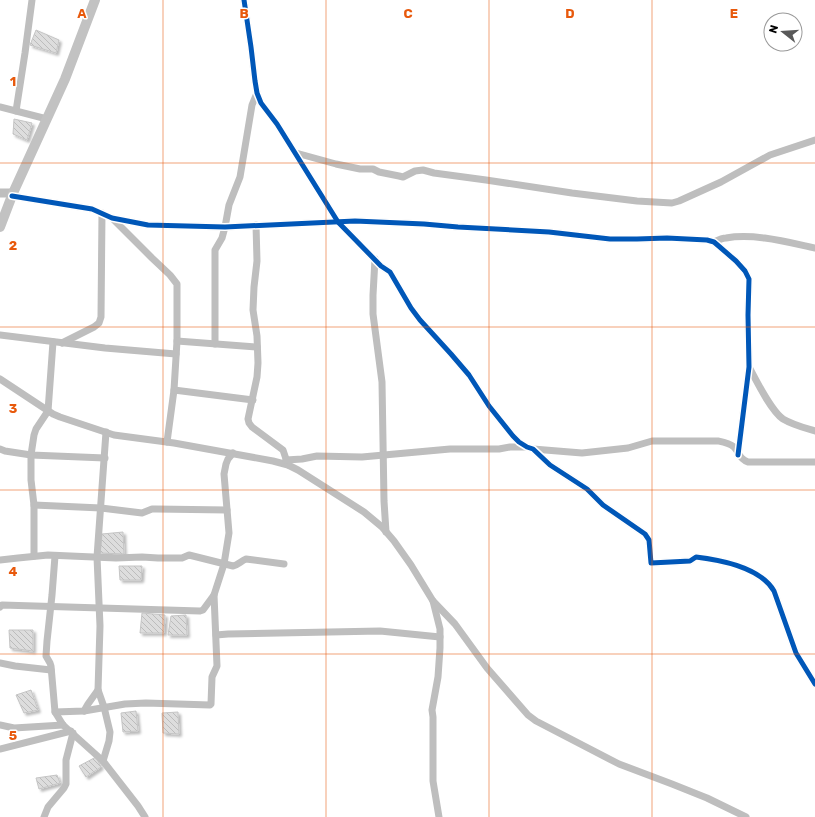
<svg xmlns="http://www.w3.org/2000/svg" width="815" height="817" viewBox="0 0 815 817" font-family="Rubik,sans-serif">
  <defs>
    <pattern id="building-back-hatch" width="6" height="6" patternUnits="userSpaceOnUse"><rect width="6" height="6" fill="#ddd"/><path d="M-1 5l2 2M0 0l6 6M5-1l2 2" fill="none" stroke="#bcbcbc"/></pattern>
    <filter id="shadow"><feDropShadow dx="2.5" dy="2.5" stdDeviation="1" flood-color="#0004"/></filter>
  </defs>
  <rect width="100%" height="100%" fill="#fff"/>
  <g fill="url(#building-back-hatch)" stroke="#c5c5c5" filter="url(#shadow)">
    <polygon points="36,30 59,40 56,53 30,45"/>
    <polygon points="14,119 32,123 27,140 13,134"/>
    <polygon points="123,532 124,554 100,553 102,534"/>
    <polygon points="119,566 142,566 141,580 120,580"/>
    <polygon points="142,613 165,615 164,633 140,633"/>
    <polygon points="186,615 187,635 168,635 171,616"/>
    <polygon points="9,630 33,630 33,651 10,648"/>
    <polygon points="31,690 38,710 24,713 16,695"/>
    <polygon points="136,711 138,731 123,732 121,713"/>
    <polygon points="178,712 179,734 163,733 162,713"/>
    <polygon points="96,757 101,767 86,777 79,766"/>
    <polygon points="57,775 60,783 39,789 36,778"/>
  </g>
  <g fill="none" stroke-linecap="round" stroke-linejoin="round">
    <g stroke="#bebebe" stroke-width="7">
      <path d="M244,0l7,47 4,34 2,12 4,10 16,21 61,98 43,44 9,6 21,36 9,12 31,34 18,21 20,31 24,30 6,6 8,5 6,2 17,16 37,24 16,16 42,29 4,6 2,23 39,-2 6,-4c25,3 64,10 78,34l22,62 19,31"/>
      <polyline points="0,107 47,119"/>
      <polyline points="16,111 25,53 32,0"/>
      <polyline points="296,153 336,164 360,169 373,169 379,172 399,176 403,177 415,171 423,170 434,173 486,180 572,193 637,201 672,203 679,201 721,182 770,155 815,140"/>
      <polyline points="12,196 92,209 112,218 148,225 225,227 355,221 424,224 458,227 549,232 610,239 637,239 667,238 707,240 714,242 736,261 745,271 749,279 748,315 749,367 738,455"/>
      <polyline points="112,218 152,258 170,275 177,284 177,341 174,390 167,442"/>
      <polyline points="256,225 257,261 254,287 253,310 257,336 258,363 257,377 248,419 249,423 252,427 283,450 288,465"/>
      <path d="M714,242c4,-2 8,-4 12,-4 28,-5 61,4 89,10"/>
      <polyline points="375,259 373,295 373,314 382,382 384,501 386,532"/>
      <polyline points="0,335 105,348 176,354"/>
      <polyline points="177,341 257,347"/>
      <polyline points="62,343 94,327 99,323 101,317 102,213"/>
      <polyline points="215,344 215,250 222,238 225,227 229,205 240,177 252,105 257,93"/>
      <path d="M749,367c7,13 22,44 34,52 10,6 22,9 32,12"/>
      <polyline points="0,379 53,414 60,417 114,435 174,443 273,461 288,465 298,470 364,512 382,527 394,541 411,565 433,601 455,624 487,668 528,715 536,721 619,764 672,784 707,798 746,817"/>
      <polyline points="174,390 253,400"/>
      <polyline points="0,449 5,451 31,455 105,458"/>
      <path d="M533,449l49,4 46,-5 24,-7h66c5,1 11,2 16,6 6,6 4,11 14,15h67"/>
      <polyline points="286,460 302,459 317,456 362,457 450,449 499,449 510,447 526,447"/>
      <polyline points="34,505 101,508 142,513 152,509 156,509 227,510"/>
      <polyline points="34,556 34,505 31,480 31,455 34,435 36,429 48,411 53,342"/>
      <polyline points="55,556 52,595 47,641 46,656 50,663 51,666 55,712 63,725 103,761 138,806 145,817"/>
      <path d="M0,560l18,-2 30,-3 68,3 26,-1 16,1h24l7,-3 44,11c5,-1 8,-5 13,-7l38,5"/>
      <polyline points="433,601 440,629 440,648 438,677 432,710 433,717 433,781 439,817"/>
      <polyline points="0,607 2,605 200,611 203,610 214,595"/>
      <polyline points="216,635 228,634 380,631 440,637"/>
      <polyline points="0,663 15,666 51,670"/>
      <polyline points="84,711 88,704 98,690"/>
      <polyline points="55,712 84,711 125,704 146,703 210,705 211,704 212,677 217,666 214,595 224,564 229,533 224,474 226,464 228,459 233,453"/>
      <polyline points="0,725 14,728 63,725"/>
      <polyline points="0,749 71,731"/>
      <polyline points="103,761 109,741 110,732 104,707 98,690 100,626 97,557 106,432"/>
      <polyline points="44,817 48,807 64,788 66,784 66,760 73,733"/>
    </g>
    <polyline stroke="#bebebe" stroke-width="9" points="0,193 13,193"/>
    <polyline stroke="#c2c2c2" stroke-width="10" points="0,227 13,193 65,79 95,0"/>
    <g stroke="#fff" stroke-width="8">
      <g id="cycleway">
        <path d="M244,0l7,47 4,34 2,12 4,10 16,21 61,98 43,44 9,6 21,36 9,12 31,34 18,21 20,31 24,30 6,6 8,5 6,2 17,16 37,24 16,16 42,29 4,6 2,23 39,-2 6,-4c25,3 64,10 78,34l22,62 19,31"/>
        <polyline points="12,196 92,209 112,218 148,225 225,227 355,221 424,224 458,227 549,232 610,239 637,239 667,238 707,240 714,242 736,261 745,271 749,279 748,315 749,367 738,455"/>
      </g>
    </g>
    <use href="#cycleway" stroke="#0057b8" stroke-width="5"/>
  </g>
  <path fill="none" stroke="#e8590c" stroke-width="1" stroke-opacity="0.55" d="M163,0v817M326,0v817M489,0v817M652,0v817M0,163h815M0,327h815M0,490h815M0,654h815"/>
  <g font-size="13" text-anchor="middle" font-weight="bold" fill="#e8590c" stroke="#fff" stroke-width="3" stroke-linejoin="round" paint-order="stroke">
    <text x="82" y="18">A</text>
    <text x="244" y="18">B</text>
    <text x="408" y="18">C</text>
    <text x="570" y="18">D</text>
    <text x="734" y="18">E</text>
    <text x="13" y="86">1</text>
    <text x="13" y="250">2</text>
    <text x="13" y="413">3</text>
    <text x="13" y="576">4</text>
    <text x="13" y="740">5</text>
  </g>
  <g transform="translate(783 32) rotate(287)"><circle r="19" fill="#ffffff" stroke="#999999"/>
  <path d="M0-3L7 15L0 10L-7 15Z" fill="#595959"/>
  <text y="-6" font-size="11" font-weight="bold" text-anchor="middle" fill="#000000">N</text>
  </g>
</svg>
